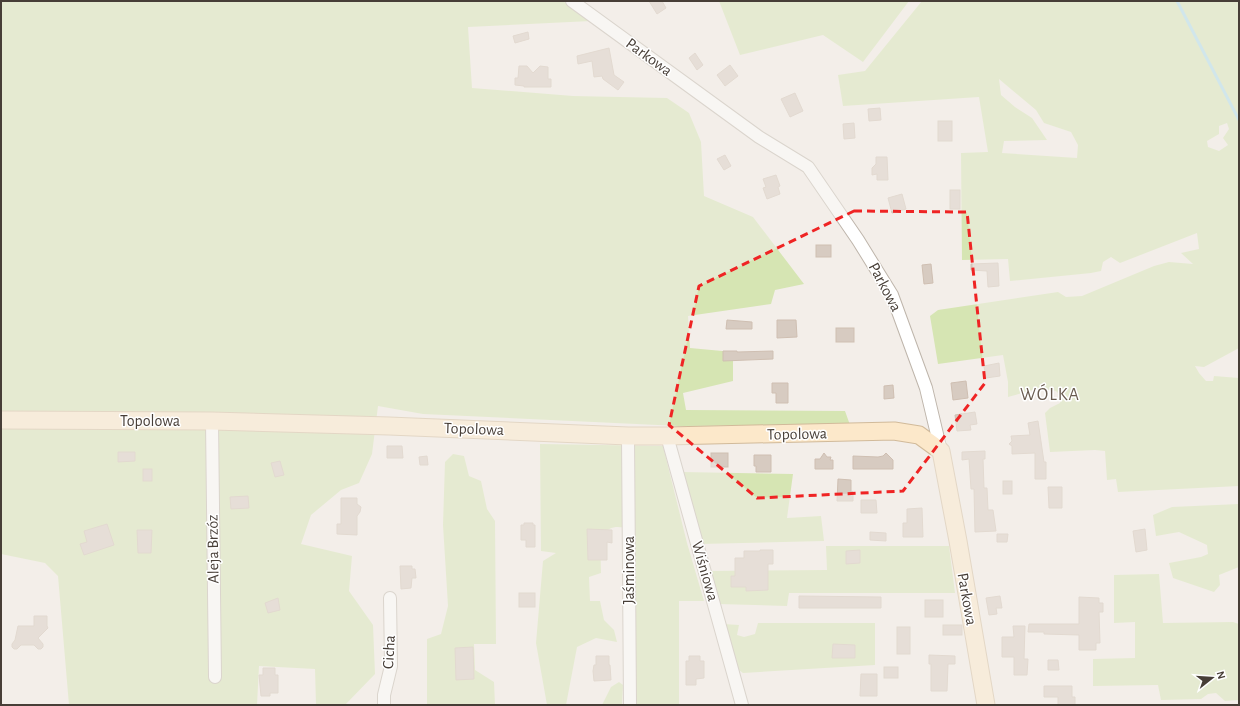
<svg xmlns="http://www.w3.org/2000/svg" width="1240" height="706" viewBox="0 0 1240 706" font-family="'Alegreya Sans',sans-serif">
  <rect width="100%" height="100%" fill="#f3eee9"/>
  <g fill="#d6e5b3" fill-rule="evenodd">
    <polygon points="1,1 563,1 591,21 468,27 472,88 573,96 667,98 689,113 701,142 704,196 753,217 804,284 775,290 771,304 688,316 690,348 733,352 733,381 683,393 686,410 845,411 850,425 679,426 423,414 378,406 372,454 359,483 341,490 311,515 301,544 352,556 349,591 373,625 375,674 345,705 316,705 315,669 259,666 257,705 69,705 58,576 45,563 1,554"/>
    <polygon points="719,1 909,1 863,62 823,35 740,55"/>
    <path d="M922,1h317v347l-35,19 -9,-1 4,7 7,8h7l1,-5 25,2v108l-121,6 -2,-13 -9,1 -2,-29 -10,-1 -45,2 -5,-39 5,-5 10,-5 2,-6 -6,-6 -16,-3 -32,9v-15l-5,-27 -65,9 -8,-48 8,-6 120,-18 8,5 16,-1 72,-30 15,-4 24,2 -12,-11 18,-4 -2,-16 -77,30 -9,-6 -8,5 -2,9 -10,2 -81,8 -2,-22 -46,1 -1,-107 27,-1 -9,-55 -136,9 -5,-31 27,-4zM999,79l37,31 8,13 27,9 7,13 -1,13 -75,-5 2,-12 43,-1 -15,-22 -17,-11 -14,-12zM1227,123l2,6 -6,9 5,7 -9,6 -11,-4 -1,-6 12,-7v-8z"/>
    <path d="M540,444l123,2 24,97 17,58h-25v104h-45l-2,-176c-16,-3 -20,-4 -32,7l1,37 -12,4 1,24h10l4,19 10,10 3,12 -21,-4 -19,9 -11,58h-19l-11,-62 7,-82 13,-8 -15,-2z"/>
    <polygon points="453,454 464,456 469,476 481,481 487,509 495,521 496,644 474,644 475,670 494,682 495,705 427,705 427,639 441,634 448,606 443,525 445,462"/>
    <polygon points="682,472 793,474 787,518 821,516 824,541 700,544"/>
    <polygon points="1239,504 1239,567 1219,575 1220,585 1214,592 1173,578 1169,563 1201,557 1208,554 1207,545 1179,532 1156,536 1153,515 1172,507"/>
    <polygon points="826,546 949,546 955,593 789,593 787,606 718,604 708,571 827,570"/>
    <polygon points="1159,574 1163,623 1233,622 1239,624 1239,700 1225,701 1216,693 1208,694 1201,699 1161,700 1158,685 1093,686 1093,659 1135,658 1135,622 1114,623 1114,575"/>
    <polygon points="758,623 875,623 875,665 743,673 736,668 723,624 739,625 737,635 744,637 755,634"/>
    <polygon points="619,682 623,685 622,705 602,705 611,687"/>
  </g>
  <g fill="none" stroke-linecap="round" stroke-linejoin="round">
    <polyline stroke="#a8dbed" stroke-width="3" points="1177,1 1239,120"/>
  </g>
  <g fill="#d7cbc1" stroke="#cfbfb2">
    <polygon points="649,1 662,1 666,8 657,14"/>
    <polygon points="528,32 529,39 515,43 513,36"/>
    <polygon points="609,48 614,75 624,82 618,90 603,79 602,76 594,77 592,61 578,64 577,56"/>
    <polygon points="695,53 703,65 697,70 689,58"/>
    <polygon points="730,65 738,76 725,86 717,75"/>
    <polygon points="519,66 527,66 533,73 540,66 548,67 548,79 551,79 551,87 524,87 524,86 515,85 515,78 518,78"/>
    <polygon points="795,93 803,111 790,117 781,99"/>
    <polygon points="880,108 881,120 869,121 868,109"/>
    <rect x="938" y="121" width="14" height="20"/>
    <polygon points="854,123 855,138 844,139 843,124"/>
    <polygon points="725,155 731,166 724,170 717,159"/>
    <polygon points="876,157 887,157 888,180 877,180 877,174 872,175 872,168 876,164"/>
    <polygon points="776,175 780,186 778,187 780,194 767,199 763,188 766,187 763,179"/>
    <rect x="950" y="190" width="10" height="19"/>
    <polygon points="902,194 906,209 892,213 888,198"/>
    <rect x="816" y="245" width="15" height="12"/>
    <polygon points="998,263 999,286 988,287 987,271 971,270 971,264"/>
    <polygon points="931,264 933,283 924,284 922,265"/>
    <polygon points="727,320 752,322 752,329 726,329"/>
    <polygon points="777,320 796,320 797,337 777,338"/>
    <rect x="836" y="328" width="18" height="14"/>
    <polygon points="723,351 737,351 737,352 773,351 773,359 723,361"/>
    <polygon points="999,363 1000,376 986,378 984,366"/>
    <polygon points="966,381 968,398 953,400 951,383"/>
    <polygon points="772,383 788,383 788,403 776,403 776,393 772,393"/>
    <polygon points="893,385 894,398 884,399 884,386"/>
    <polygon points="975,412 977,424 970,425 971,430 957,431 955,415"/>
    <polygon points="1038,421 1044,462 1046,462 1046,479 1035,479 1035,453 1012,454 1012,446 1009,444 1012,441 1011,436 1030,435 1028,423"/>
    <polygon points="387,446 402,446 403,458 387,458"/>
    <polygon points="985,451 985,459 983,459 984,488 987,488 988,510 993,510 996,531 975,532 974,489 971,489 969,459 962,460 962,452"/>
    <polygon points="118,452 135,452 135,461 118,462"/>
    <rect x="711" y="453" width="17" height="14"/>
    <polygon points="824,453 827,457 831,457 830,460 833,460 833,469 815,469 815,459 820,459"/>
    <polygon points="886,453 893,460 893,469 853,469 853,456 878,457 883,456"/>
    <polygon points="754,455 771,455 771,472 756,472 756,466 754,466"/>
    <polygon points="427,456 428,465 420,465 419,457"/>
    <polygon points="280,461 284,475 275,477 271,463"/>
    <rect x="143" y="469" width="9" height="12"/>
    <polygon points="838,479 851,480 851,492 853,492 853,501 837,501"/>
    <rect x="1003" y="481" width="9" height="13"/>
    <polygon points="1048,487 1062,487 1062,508 1049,508"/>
    <polygon points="248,496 249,508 231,509 230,497"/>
    <polygon points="341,498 357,498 357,504 361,507 360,512 357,516 357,535 337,534 337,524 341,524"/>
    <polygon points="861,500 876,500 877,513 861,513"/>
    <polygon points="922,508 923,537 903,537 903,523 907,523 907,509"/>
    <polygon points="524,523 533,523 533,525 535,525 535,547 526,547 526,540 521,540 521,525 524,525"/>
    <polygon points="107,524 114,545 84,555 80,544 87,542 84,531"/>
    <polygon points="587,529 612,530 612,543 607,542 607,560 588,560"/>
    <polygon points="1145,529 1147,550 1136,552 1133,531"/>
    <polygon points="137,530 152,530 151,553 138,553"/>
    <polygon points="870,532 886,533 886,541 870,540"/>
    <polygon points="997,534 1008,534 1007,542 997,542"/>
    <polygon points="760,550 773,550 773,564 768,564 768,590 746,591 746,587 731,587 731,576 735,576 735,558 744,558 744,551 760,551"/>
    <polygon points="860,550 860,563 846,564 846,551"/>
    <polygon points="400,566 412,566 412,569 415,569 416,578 412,578 411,588 401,589"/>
    <rect x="519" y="593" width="16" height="14"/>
    <polygon points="799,596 881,597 881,608 799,608"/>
    <polygon points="1000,596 1002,608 996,608 997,614 989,615 986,598"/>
    <polygon points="1079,597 1099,598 1099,603 1103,603 1103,612 1099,612 1100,643 1096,643 1096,650 1079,650 1079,635 1044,634 1044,632 1028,632 1029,624 1079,624"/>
    <polygon points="278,598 280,610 268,613 265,603"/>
    <rect x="925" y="600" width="18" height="17"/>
    <polygon points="34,616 47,616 47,626 48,628 38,638 43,644 43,647 41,649 38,649 34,645 21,645 17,649 14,649 12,647 12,644 15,640 18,626 34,626"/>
    <rect x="943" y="625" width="19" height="10"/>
    <polygon points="1013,626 1025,626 1024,659 1028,659 1027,675 1014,675 1014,657 1002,657 1002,637 1014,637"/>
    <rect x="897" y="627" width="13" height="27"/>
    <polygon points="833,644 855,645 855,658 832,658"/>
    <polygon points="473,647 474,679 456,680 455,648"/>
    <polygon points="929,655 955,656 955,664 948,664 947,691 931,691 931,664 929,664"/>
    <polygon points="596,656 609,656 609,665 610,665 611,680 594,681 593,671 594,665 596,665"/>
    <polygon points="689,656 700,656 700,661 704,661 704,678 696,679 696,685 686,685 686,661 689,661"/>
    <polygon points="1048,660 1058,660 1059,670 1048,670"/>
    <rect x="884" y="667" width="14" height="11"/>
    <polygon points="263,668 275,668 275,675 278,675 278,693 270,693 270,696 261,696 259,675 263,675"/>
    <polygon points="861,674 877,674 877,696 860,696"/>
    <polygon points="1044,686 1072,686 1072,697 1075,697 1075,705 1058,705 1058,697 1044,697"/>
  </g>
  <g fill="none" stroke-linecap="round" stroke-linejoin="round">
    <g stroke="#beb5ab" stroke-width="14">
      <g id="street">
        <polyline points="572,1 759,137 808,167 858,240 892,295 926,388 941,451"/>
        <polyline points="212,421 215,677"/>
        <polyline points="628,436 630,705"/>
        <polyline points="667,436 742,705"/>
        <polyline points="384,705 384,695 391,666 390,598"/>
      </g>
    </g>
    <g stroke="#d1ba9a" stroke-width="19">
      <polyline id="secondary" points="1,420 212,421 389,426 628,436 667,436 894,431 919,435 941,451 958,541 986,705"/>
    </g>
    <use href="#street" stroke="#fff" stroke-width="12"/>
    <use href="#secondary" stroke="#fce8ca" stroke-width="17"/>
  </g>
  <path d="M0 0H1240V706H0ZM854,211l113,1 18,171 -82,108 -146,7 -88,-73 30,-139z" fill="#f3eee9" fill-opacity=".55" fill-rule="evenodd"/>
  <path fill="none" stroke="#ef2424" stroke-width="3" stroke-dasharray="8 5" stroke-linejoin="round" d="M854,211l113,1 18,171 -82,108 -146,7 -88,-73 30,-139z"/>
  <g text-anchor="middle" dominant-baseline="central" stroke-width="3" stroke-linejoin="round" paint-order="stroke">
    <g font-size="16" fill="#473e37" stroke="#fff">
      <text transform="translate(649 57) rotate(36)">Parkowa</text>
      <text transform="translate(885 287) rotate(62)">Parkowa</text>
      <text x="150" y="421">Topolowa</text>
      <text transform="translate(474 429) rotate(2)">Topolowa</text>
      <text transform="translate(797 434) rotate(-1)">Topolowa</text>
      <text transform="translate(213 549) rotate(-91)">Aleja Brzóz</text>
      <text transform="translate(629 570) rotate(-90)">Jaśminowa</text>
      <text transform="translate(705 571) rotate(74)">Wiśniowa</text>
      <text transform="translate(967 599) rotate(80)">Parkowa</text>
      <text transform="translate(389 652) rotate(-87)">Cicha</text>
    </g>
    <g font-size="18" letter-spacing="1" fill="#695b4f" stroke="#fff">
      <text x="1050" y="395">WÓLKA</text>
    </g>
  </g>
  <rect width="1240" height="706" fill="none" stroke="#473e37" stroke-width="4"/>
  <g transform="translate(1212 678) rotate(73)" stroke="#ffffff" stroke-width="3" paint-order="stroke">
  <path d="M0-3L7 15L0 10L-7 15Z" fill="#473e37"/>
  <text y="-6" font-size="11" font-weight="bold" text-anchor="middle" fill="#473e37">N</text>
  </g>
</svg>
